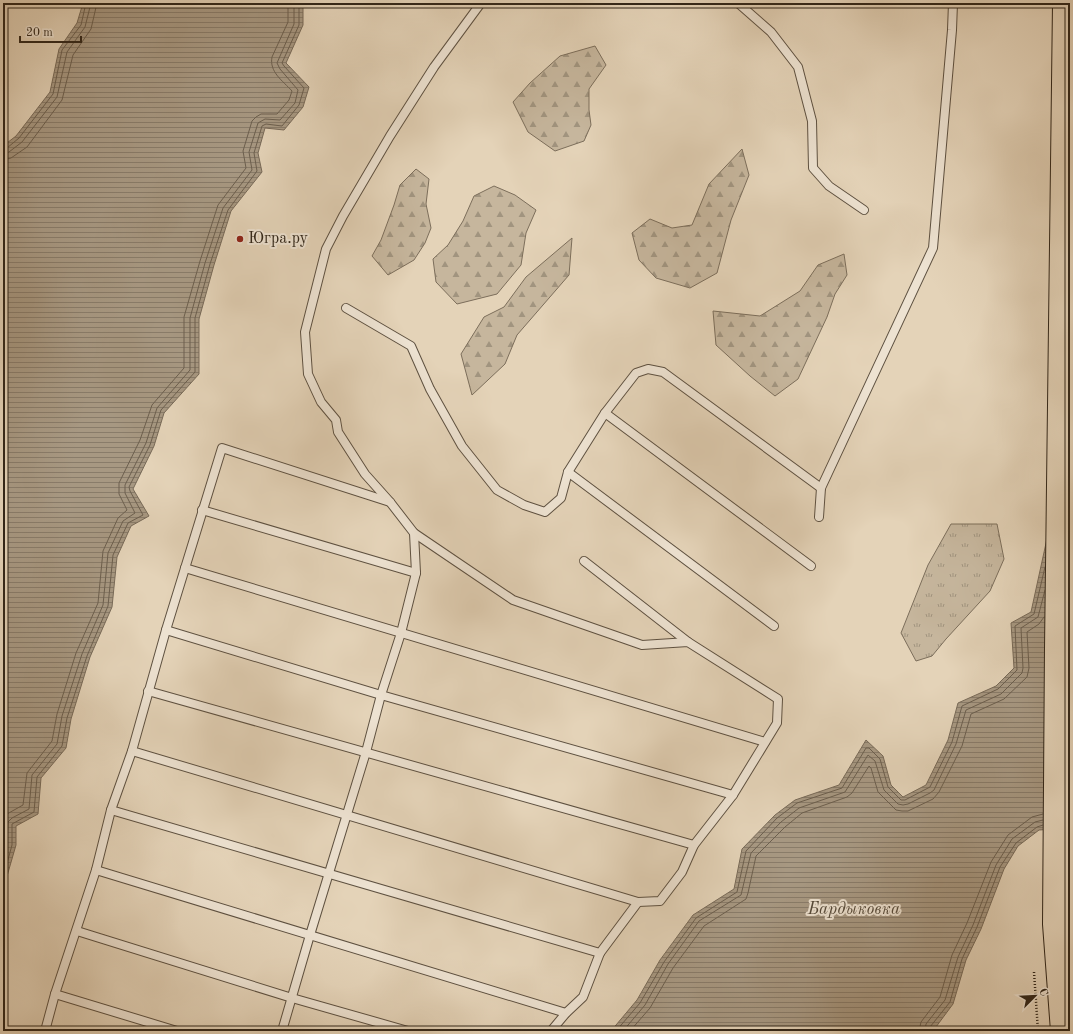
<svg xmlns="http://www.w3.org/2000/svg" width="1073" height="1034" viewBox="0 0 1073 1034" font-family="'Old Standard TT',serif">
  <defs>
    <pattern id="grass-tufts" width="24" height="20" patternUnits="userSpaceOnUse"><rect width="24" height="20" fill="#c6b69d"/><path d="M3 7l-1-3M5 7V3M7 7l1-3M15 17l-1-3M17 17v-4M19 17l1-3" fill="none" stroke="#a1947f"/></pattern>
    <pattern id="forest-firs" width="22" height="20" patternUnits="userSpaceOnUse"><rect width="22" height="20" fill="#c6b69d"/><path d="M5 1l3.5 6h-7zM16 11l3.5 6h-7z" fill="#a1947f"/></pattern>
    <pattern id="water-rules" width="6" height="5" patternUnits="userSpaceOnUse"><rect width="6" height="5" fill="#a79882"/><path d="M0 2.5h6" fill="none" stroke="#897c6a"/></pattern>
  </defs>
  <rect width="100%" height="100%" fill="#e4d3b8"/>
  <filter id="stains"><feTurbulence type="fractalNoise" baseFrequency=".005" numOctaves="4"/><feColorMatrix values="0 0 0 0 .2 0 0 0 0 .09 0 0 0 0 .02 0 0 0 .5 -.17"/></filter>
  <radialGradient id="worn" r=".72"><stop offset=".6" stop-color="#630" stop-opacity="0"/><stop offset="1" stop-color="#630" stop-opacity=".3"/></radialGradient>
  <polygon fill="url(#grass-tufts)" stroke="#7c6e5b" points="951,524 997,524 1004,559 990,591 946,639 932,656 916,661 901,633 928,565"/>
  <g fill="url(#forest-firs)" stroke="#7c6e5b">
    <polygon points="595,46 606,65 589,89 589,110 591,125 584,141 555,151 528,132 513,102 530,83 560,56"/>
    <polygon points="742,149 749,175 731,220 717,273 690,288 656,278 639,260 632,233 650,219 672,228 692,225 709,184"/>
    <polygon points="416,169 429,179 426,204 431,228 425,243 414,260 388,275 372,256 381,240 394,205 400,185"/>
    <polygon points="494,186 515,195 536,210 526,233 521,265 497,294 457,304 436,282 433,259 448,245 463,221 474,196"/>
    <polygon points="572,238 569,275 517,335 505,364 472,395 461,354 484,317 504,307 526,277"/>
    <polygon points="844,254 847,275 835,294 827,317 798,379 775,396 750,376 716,345 713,311 760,316 800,291 818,265"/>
  </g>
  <g fill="url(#water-rules)" stroke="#786a58">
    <polygon points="83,3 303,3 303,25 286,63 309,87 303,107 284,130 265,128 258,153 262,172 231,211 214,265 199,319 199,374 164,413 154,446 133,489 149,516 131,526 117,557 112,607 90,657 71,719 66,748 41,778 38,814 16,826 16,845 3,890 3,146 16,136 50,92 59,49 77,23"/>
    <polygon points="1070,477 1070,828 1039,830 1018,846 1004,869 981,929 966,960 953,1004 933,1031 611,1031 637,1000 660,960 693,915 734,889 742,849 775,815 795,800 839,785 866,740 883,756 891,785 903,797 926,785 948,740 958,703 996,686 1014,668 1011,623 1031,612 1048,534"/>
  </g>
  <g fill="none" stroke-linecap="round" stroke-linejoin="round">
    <g stroke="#6c5f4e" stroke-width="1">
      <polyline points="3,148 7,148 19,138 53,94 62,50 81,25 86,3"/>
      <polyline points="3,154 9,152 22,142 57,97 67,52 85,27 91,3"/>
      <polyline points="3,160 11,158 27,147 62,100 73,55 91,29 97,3"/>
      <path d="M3,819l4,-5 16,-9 4,-32 25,-32 5,-27 19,-61 22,-50 5,-52 15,-33 9,-8 -8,-16v-11l21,-43 12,-35 32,-37v-51l16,-56 18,-56 28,-37 -3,-17 9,-30 4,-4 5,-3h16l12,-14 3,-9c-9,-10 -23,-19 -20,-34l16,-35v-19"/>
      <polyline points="3,858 7,844 8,822 12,818 29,809 32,775 57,744 62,716 82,654 103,605 108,553 123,521 135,513 125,493 125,485 146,443 157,408 190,370 190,318 205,263 223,208 252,170 249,152 258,123 265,119 280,120 295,103 298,90 280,69 277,63 294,24 294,3"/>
      <polyline points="3,878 12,845 12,824 34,812 37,777 62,746 67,718 87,656 108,606 113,555 128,523 143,515 130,491 129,487 150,445 161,410 195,372 195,318 210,264 228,210 257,171 254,153 262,126 266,124 282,126 299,105 304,88 284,66 282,63 299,25 299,3"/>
      <polyline points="616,1031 640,1003 664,962 696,918 737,892 746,851 777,818 797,803 842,788 866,748 869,748 880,759 888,787 901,800 905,800 930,787 952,742 962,706 998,689 1017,670 1015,626 1034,614 1045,567"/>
      <polyline points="623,1031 645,1005 668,964 699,921 741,895 751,853 781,822 799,808 845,792 868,755 875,761 884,790 898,804 903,805 908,804 930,793 934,790 956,744 966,710 1001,694 1022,673 1023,668 1021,628 1038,617 1045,590"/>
      <polyline points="630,1031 650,1008 673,968 704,926 746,899 748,893 756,856 785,827 802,813 847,797 852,793 869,766 871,768 878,792 896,810 902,811 908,811 933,799 939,792 962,746 971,714 1004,699 1027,677 1029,668 1027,632 1039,624 1044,617"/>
      <polyline points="919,1031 921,1022 940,997 952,955 967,923 991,862 1008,835 1032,817 1043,814"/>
      <polyline points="925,1031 926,1024 945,1000 958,957 973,925 996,865 1012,839 1035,822 1043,820"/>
      <polyline points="930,1031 930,1027 950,1002 962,959 977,927 1000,867 1016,843 1037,827 1043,825"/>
    </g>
    <g stroke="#5e5141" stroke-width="10">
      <g id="lane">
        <polyline points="738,3 771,32 798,67 812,121 813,168 829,186 864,210"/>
        <polyline points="346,308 411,346 430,389 462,446 497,490 524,505 545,512 561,498 568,472 605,413 636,373 648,369 663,372 821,488"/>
        <polyline points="605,413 811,566"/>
        <polyline points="568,472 774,626"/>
        <polyline points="202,510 416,573"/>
        <polyline points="819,517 821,488 933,248 952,30 953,3"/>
        <polyline points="584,561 688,642"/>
        <polyline points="185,568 765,742"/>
        <polyline points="166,630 381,695 733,795"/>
        <polyline points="148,691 694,845"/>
        <polyline points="132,751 638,902"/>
        <polyline points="111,810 600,953 638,902 660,901 682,872 694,845 733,795 777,723 778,699 688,642 642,645 513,600 414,533"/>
        <polyline points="96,870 566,1013"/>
        <polyline points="77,931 292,998 408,1031"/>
        <polyline points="55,994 177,1031"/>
        <polyline points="45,1031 55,994 96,870 111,810 132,751 166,630 222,448 390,502"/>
        <polyline points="282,1031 310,935 366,752 381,695 401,633 416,573 414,533 390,502 365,474 338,432 336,420 321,402 308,374 305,332 326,249 343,216 390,136 434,67 481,3"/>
        <polyline points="551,1031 566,1013 583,997 600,953"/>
      </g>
    </g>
    <g stroke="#312619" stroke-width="24">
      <polyline id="primary" points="1062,1031 1054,924 1056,648 1064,3"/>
    </g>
    <polyline stroke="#312619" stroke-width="2.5" stroke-dasharray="1 2" stroke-linecap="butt" points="1034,972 1038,1031"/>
    <use href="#lane" stroke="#ede2d1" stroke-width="8"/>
    <use href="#primary" stroke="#e4d3b8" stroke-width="22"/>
  </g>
  <circle fill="#8f2418" stroke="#ede2d1" stroke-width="1.5" cx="240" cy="239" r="4"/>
  <g text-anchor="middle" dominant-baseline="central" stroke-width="4" stroke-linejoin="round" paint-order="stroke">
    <g font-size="16" fill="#312619" stroke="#ede2d1" text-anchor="start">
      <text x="248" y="239">Югра.ру</text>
    </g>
    <g font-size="17" font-style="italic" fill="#544838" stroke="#ede2d1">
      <text x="854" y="909">Бардыковка</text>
    </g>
  </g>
  <rect width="1073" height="1034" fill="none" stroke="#e4d3b8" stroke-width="16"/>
  <rect x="4" y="4" width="1065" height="1026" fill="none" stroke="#312619" stroke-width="2"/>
  <rect x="8" y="8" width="1057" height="1018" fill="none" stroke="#312619"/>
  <g transform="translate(1035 996) rotate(66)" stroke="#ede2d1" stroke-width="3" paint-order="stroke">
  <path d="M0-3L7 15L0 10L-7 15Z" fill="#312619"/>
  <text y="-6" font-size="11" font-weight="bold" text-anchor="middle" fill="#312619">С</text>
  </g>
  <path d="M20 36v6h61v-6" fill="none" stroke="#312619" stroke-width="2"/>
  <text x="26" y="36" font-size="12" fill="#312619" stroke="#ede2d1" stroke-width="3" paint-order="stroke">20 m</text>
  <rect width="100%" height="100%" filter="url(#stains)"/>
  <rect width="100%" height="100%" fill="url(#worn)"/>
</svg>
